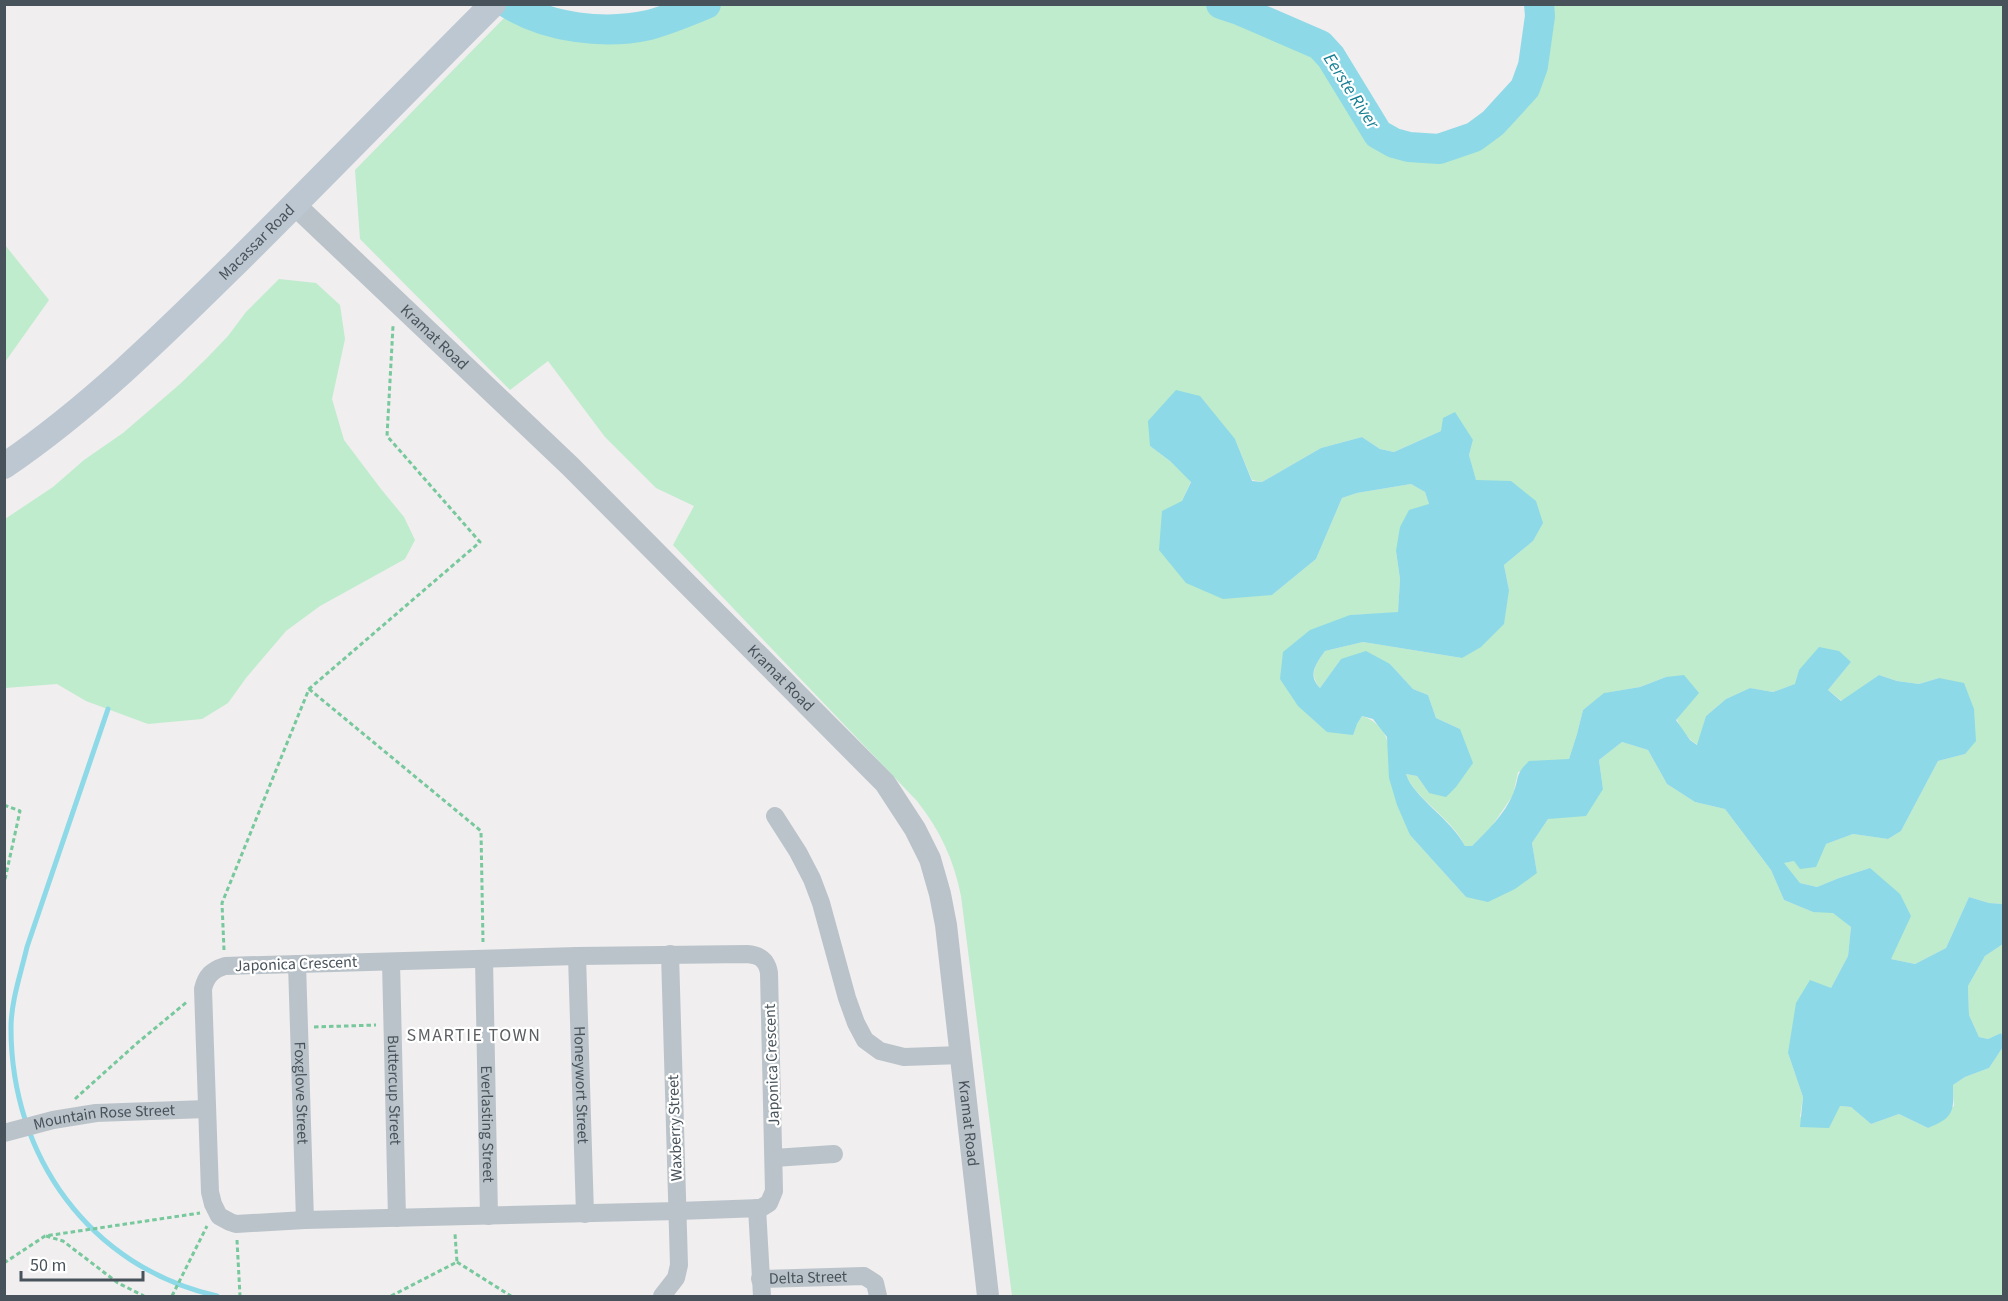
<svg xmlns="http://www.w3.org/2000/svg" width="2008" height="1301" viewBox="0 0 2008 1301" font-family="'Source Sans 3',sans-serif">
  <rect width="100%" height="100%" fill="#f0eeee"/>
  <g fill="#beeccd">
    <path d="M706,4l515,1 18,5 81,35 11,12 47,77 16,9 15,4 30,2 35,-12 19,-14 32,-35 8,-22 7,-50 -1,-11h464v899l-14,-1 -20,-6 -23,51 -31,16 -24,-5 -21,-91 -31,10 -22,9 -17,-4 -17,-20 11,-2 32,-17 27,-10 35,5 13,-8 37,-70 27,-7 -26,-76 -20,6 -22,-3 -18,-6 -37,26 -14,-11 23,-28 -52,8 -3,14 -23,8 -23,-4 -24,11 -20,17 -8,29c-24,-14 -26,-44 -32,-68l-26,10 -35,6 -22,17 -6,24 -8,25 -51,13 -5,23 -21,31 -20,20h-7c-13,-28 -51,-48 -59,-72l11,2 12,17 31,-64 -24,-11 -8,-23 -15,-6 -23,-25 -49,-5 -21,29c-12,-14 -4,-24 5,-37l38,-9 99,16 47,-68 -5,-25 29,-24 -22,-60h-35l-7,-26 4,-15 -32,-9 -47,21 -14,-3 -18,-12 -41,11 -59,34 -10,-2 -17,-41 -85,7 20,15 21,20 -9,20 90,94 44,-36 26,-61 15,-5 54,-9 14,8 4,12 -33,47 4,28 -2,34 -48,2 -70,64 77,45 5,-8c16,5 25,17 27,33l21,86 56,62 71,-24 -5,-30 16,-24 55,-30 -4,-29 23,-18 26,8 19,34 28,18 30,7 46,61 13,30 29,12h20l18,15 -3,29 -17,32 -43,65 15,44 -3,20 40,-11 11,1 20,17 28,-10 29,14 26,-22 -1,-21 12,-8 24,-9 14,-21v249h-991l-51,-400c-7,-36 -21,-66 -44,-95l-244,-256 21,-39 -38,-18 -51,-51 -57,-76 -38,29 -150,-151 -5,-69 159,-162c38,21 93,26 135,16 20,-4 38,-12 57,-20z"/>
    <polygon points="5,245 49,300 5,362"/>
    <polygon points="279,279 316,283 340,305 345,339 332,399 344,440 381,489 404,517 415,540 405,559 320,606 286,631 246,678 228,703 202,719 148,724 86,701 57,684 5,688 5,519 53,487 84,460 123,433 180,384 207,358 228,336 246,312"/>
    <polygon points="2003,944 2003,1037 2001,1033 1988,1039 1979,1037 1969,1015 1968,986 1985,956"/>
  </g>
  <path fill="#8dd9e7" d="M1176,390l24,6 35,43 17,42 10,1 59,-34 41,-11 18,12 14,3 47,-21 2,-13 12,-6 18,28 -4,15 7,25 35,1 25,20 7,22 -10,18 -29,24 5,25 -5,34 -23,23 -19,11 -99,-16 -38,9c-9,13 -18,24 -5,37l21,-29 25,-8 24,13 23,25 15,6 8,23 24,11 13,34 -17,24 -10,10 -17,-4 -12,-17 -11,-2c7,23 46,46 59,72h7c15,-15 33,-32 41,-52 7,-17 1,-18 16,-33l40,-2 8,-25 6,-24 21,-17 36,-6 26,-10 18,-2 15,18 -23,27 14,20 7,5 9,-29 20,-17 24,-11 23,4 22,-8 4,-14 20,-23 20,4 12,11 -23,28 13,11 38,-26 18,6 22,3 20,-6 25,5 10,26 2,32 -11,13 -27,7 -37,70 -13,8 -35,-5 -27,10 -10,23 -16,2 -6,-8 -10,2 16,20 17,4 22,-9 31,-10 30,26 11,22 -20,43 24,5 31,-16 23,-51 20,6 14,1v40l-18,12 -17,30 1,29 10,22 9,2 13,-6 2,4v10l-14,21 -24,9 -12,8c1,26 1,33 -25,43l-29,-14 -28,10 -20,-17 -11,-1 -11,22 -29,-1 3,-30 -15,-44 8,-50 14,-23 21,8 17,-32 3,-29 -18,-14 -20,-1 -29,-12 -13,-30 -46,-61 -30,-7 -28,-18 -19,-34 -26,-8 -23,18 4,29 -17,27 -38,3 -16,24 5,30 -22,16 -27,13 -22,-5 -56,-62 -13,-30 -8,-27 -2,-41 -14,-18 -11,-3 -5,8 -4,11 -26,-3 -29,-26 -18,-27 3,-27 27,-22 40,-15 48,-3 2,-33 -4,-28 4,-24 9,-17 20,-6 -4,-12 -14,-8 -54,9 -15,5 -26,61 -44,36 -49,4 -37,-16 -27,-33 3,-39 20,-10 9,-19 -21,-21 -20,-15 -2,-25z"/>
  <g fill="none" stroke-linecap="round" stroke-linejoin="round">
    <path stroke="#8dd9e7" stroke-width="5" d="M108,709l-81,238c-6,26 -16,54 -16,81 0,129 79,239 206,268"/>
    <g stroke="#8dd9e7" stroke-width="30">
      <path d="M509,4c40,24 95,31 140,21 19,-5 38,-13 57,-21"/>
      <polyline points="1221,4 1239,10 1320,45 1331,57 1378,134 1394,143 1409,147 1439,149 1474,137 1493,123 1525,88 1533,66 1540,16 1539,4"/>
    </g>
    <g stroke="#77c89c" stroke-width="3" stroke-dasharray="4.5 3" stroke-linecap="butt">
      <polyline points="309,689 481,831 483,942"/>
      <polyline points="4,805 20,811 4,884"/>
      <polyline points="224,950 222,903 309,689 480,542 387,436 393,326"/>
      <polyline points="314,1027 376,1025"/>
      <polyline points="75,1099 136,1044 188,1001"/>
      <polyline points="46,1236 63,1241 118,1283 144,1296"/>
      <polyline points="237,1240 240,1296"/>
      <polyline points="457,1262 511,1296"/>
      <polyline points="4,1263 45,1236 200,1213"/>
      <polyline points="172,1296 207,1226"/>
      <polyline points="391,1296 457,1262 455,1234"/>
    </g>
    <g stroke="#bac3ca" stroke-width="18">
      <polyline points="775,816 798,852 812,879 821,903 847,998 856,1023 865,1040 880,1051 904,1057 961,1055"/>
      <path d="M747,954c13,1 20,6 22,19l5,218 -5,12 -8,5 -83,3 -373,9 -69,4 -6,-2 -11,-6 -6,-12 -3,-12 -7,-203c3,-13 9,-19 22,-23l352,-10z"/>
      <path id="s1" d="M577,956l8,258"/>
      <path id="s2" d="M484,959l5,257"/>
      <path id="s3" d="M391,962l6,256"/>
      <path id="s4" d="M297,964l8,256"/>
      <path id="s5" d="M4,1133l49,-13 43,-7 110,-4"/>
      <polyline points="774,1158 834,1154"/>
      <polyline points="757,1208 762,1296"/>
      <path id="s6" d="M760,1279l104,-3 11,7 3,13"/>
      <polyline points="662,1296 676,1278 679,1265 670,954"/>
    </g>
    <path stroke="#bac3ca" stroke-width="22" id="s7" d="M295,205l275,261 315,317 30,46 15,30 10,35 6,31 42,371"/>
    <path stroke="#bcc7d1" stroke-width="26" id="s8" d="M4,466c84,-57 157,-129 229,-200 88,-87 173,-175 260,-262"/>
  </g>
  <g text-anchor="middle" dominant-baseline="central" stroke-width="4.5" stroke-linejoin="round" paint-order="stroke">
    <g font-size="16" fill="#47525a" stroke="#fff">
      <text stroke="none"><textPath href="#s8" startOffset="338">Macassar Road</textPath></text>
      <text stroke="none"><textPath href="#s7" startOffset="192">Kramat Road</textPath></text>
      <text stroke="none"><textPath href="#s7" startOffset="678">Kramat Road</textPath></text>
      <text transform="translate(296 964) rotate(-2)">Japonica Crescent</text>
      <text transform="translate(772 1065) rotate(-92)">Japonica Crescent</text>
      <text stroke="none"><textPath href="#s1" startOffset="129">Honeywort Street</textPath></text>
      <text stroke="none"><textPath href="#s3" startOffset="128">Buttercup Street</textPath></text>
      <text stroke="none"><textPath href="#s4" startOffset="129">Foxglove Street</textPath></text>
      <text stroke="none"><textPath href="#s5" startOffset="102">Mountain Rose Street</textPath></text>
      <text stroke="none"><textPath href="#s7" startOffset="1182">Kramat Road</textPath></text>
      <text stroke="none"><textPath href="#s2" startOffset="165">Everlasting Street</textPath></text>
      <text transform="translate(675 1128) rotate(-92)">Waxberry Street</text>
      <text stroke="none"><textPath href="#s6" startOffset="48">Delta Street</textPath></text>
    </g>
    <g font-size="18" font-style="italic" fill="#137e93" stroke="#fff">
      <text transform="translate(1351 91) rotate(57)">Eerste River</text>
    </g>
    <g font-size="18" letter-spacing="1.5" fill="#5b5e62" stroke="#fff">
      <text x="474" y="1035">SMARTIE TOWN</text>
    </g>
  </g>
  <rect width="2008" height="1301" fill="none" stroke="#47525a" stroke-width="12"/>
  <path d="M21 1271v9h122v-9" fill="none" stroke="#47525a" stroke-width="3"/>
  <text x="30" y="1271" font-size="18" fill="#47525a" stroke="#ffffff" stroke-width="4.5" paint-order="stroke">50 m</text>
</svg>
